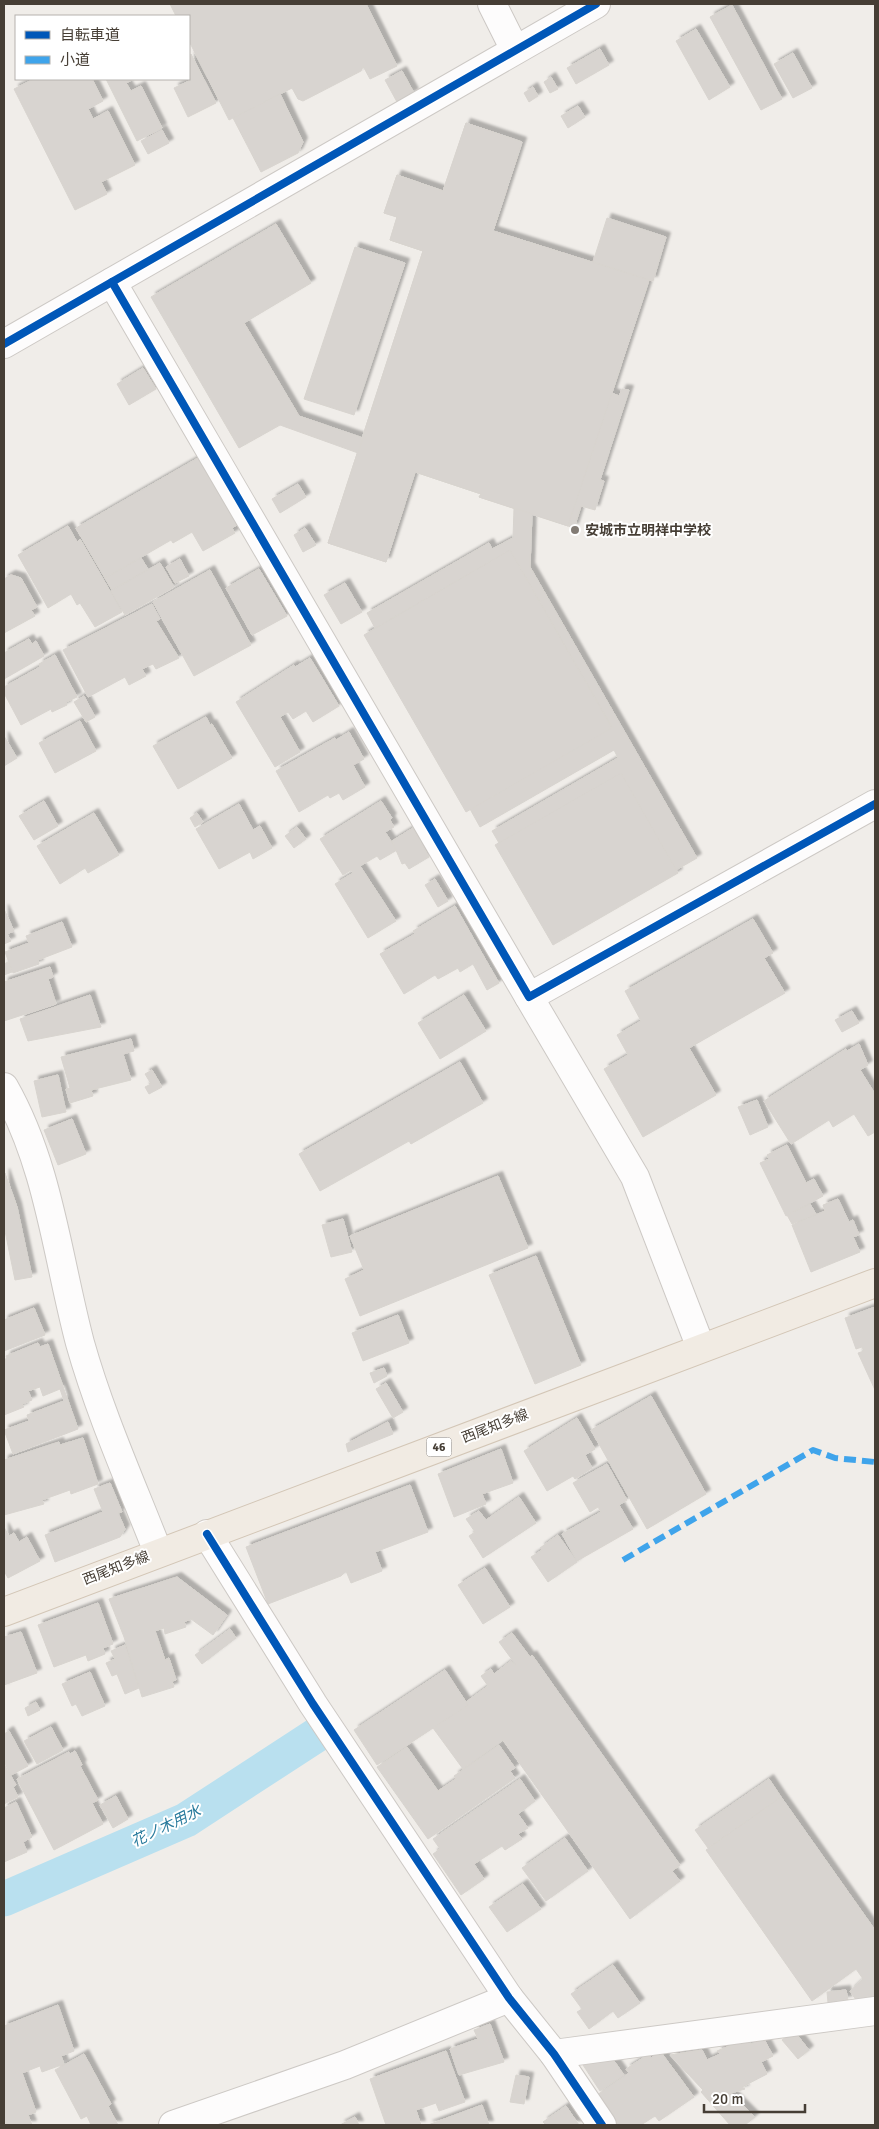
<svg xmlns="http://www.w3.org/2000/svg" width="879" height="2129" viewBox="0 0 879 2129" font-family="Signika,'Noto Sans JP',sans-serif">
  <defs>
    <filter id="shadow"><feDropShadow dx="4.5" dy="-4.5" stdDeviation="1" flood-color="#0004"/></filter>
  </defs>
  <rect width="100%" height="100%" fill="#f0ede9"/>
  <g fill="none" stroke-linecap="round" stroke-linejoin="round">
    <polyline stroke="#b9e0ef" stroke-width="35" points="4,1899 186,1820 318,1734"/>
  </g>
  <g fill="#d8d4d0" stroke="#d8d4cf" fill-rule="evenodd" filter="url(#shadow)">
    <polygon points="170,4 366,4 397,66 370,79 363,66 361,71 303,101 298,99 292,88 229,120 189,41 189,16 176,16"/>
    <polygon points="732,5 782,99 761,110 710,17"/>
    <polygon points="696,29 730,87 709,100 676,41"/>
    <polygon points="600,49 609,65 576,84 567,68"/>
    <polygon points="793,53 812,88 793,98 774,64"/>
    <polygon points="191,54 216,103 188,117 174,88 191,80 189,76"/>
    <polygon points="402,71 414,93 397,102 385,80"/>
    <polygon points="551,77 558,89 550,93 544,82"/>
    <polygon points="34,79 92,79 103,101 88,109 93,119 108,111 135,165 101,182 107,194 75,210 14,89"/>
    <polygon points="106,79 134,79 126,83 131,91 141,86 162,128 137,141"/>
    <polygon points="533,87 538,96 529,102 524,93"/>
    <polygon points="280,94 303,142 298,153 261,172 233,118"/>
    <polygon points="578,106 585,117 568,128 561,116"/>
    <path d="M466,123l56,19 -29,89 156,49 -81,246 -89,-29 2,-3 -66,-22 -29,90 -58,-19 95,-292 -33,-11 7,-23 -13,-4 13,-38 46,16zM488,246l95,31 -12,35 5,1 -41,130 -6,-2 -7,21 -29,-9 -9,26 -65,-21z"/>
    <polygon points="466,123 522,142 493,231 649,280 568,526 479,497 481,494 415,472 386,562 328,543 423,251 390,240 397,217 384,213 397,175 443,191"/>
    <polygon points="162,130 169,143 148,154 141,141"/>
    <polygon points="607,218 666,237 653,281 593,262"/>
    <polygon points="276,224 311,283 244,323 299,416 363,438 358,453 280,425 239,448 151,297"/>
    <polygon points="355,247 405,263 354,415 304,399"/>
    <polygon points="143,368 156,389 129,405 117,384"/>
    <polygon points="622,389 629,390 600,480 604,481 595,510 581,506 574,528 568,526 612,393 619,396"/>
    <polygon points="198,458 237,525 232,528 235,533 203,551 192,532 173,543 171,540 105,578 76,528"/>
    <polygon points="298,484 306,497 280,513 272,499"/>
    <polygon points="514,508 532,514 530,567 697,858 676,870 621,773 499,843 492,831 618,758 614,750 480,827 470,809 612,727 510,550 375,628 367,613 489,543 492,549 513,538"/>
    <polygon points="68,526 77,542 80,539 122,612 95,627 80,603 77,605 71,594 48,608 18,555"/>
    <polygon points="305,528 316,545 303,552 294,535"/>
    <polygon points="510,550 612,728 466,812 364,635"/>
    <polygon points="141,558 148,569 112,590 105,578"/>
    <polygon points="180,559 189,576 175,583 166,567"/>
    <polygon points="160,563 174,587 125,615 111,591"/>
    <polygon points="259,569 287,616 252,635 226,588"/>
    <polygon points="210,570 251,645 194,676 153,602"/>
    <polygon points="11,575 21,578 37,607 31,610 35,616 4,633 4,579"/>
    <polygon points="345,583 362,612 341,624 324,595"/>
    <polygon points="152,604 160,619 156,621 179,658 156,669 153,664 142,669 146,676 129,685 125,677 88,697 63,650"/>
    <polygon points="29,639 32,644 36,641 44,656 4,679 4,653"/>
    <polygon points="55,655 77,697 66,702 67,705 52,712 51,709 21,725 4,693 4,687 40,667 39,664"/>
    <polygon points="310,658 339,706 313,722 306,711 293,719 288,712 280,717 300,752 275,767 236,702 294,665 295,667"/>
    <polygon points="84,696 95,717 86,722 74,702"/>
    <polygon points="206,717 210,725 212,724 232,758 178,789 153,746"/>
    <polygon points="80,721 96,751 55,773 39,743"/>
    <polygon points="349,732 364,759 353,765 365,787 343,800 339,793 330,798 328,795 299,812 276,771 335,738 336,740"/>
    <polygon points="4,736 17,758 4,766"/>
    <polygon points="621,773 678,873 553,945 495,845"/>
    <polygon points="44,801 58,826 34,840 19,816"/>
    <polygon points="381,801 392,818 390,820 394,827 385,832 397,850 380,860 377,856 360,866 396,921 368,938 335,884 353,873 351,870 343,875 320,839"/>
    <polygon points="239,804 253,830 260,826 272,848 253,859 250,852 219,869 196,829"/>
    <polygon points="94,813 119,855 88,873 85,868 60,884 37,846"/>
    <polygon points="197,813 203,822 195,827 190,818"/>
    <polygon points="297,827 306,839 294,848 285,836"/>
    <polygon points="413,828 429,857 409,869 405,863 402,864 392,841"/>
    <polygon points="435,879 448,901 438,907 425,885"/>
    <polygon points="455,906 484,957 460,972 458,968 438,979 435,975 404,994 380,954 415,934 413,931"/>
    <polygon points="4,909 14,931 7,934 11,941 4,944"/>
    <polygon points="753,919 773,953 764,958 785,993 689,1048 716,1095 643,1137 604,1069 628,1055 617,1035 641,1021 625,991"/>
    <polygon points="62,922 72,947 38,960 39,964 13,973 5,952 29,943 26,936"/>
    <polygon points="484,957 499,983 487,990 473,964"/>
    <polygon points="8,962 12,972 4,975 4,964"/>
    <polygon points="50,967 53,977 48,979 56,1004 4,1021 4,982"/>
    <polygon points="90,995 101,1027 28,1041 20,1019"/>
    <polygon points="464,995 486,1031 440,1059 418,1023"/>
    <polygon points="852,1011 859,1023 842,1032 835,1020"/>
    <polygon points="131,1039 134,1051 123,1054 131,1080 91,1090 93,1096 70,1103 66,1089 70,1088 61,1057"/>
    <polygon points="859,1044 868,1065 860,1070 875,1094 875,1132 868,1136 854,1114 833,1127 829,1120 791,1144 764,1101 846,1049 847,1051"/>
    <polygon points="460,1062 483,1103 411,1144 409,1141 320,1191 299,1154"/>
    <polygon points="152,1070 162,1087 149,1094 145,1087 151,1084 145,1074"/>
    <polygon points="58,1075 66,1112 42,1117 34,1081"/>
    <polygon points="757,1100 768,1127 750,1135 738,1107"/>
    <polygon points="72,1119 86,1154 58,1165 44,1130"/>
    <polygon points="787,1145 806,1183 814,1179 823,1196 786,1216 760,1163 769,1159 767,1155"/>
    <polygon points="5,1173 17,1207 32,1277 15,1280 4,1226"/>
    <polygon points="498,1176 528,1248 360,1316 345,1279 364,1270 350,1236"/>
    <polygon points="838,1199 849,1222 853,1220 859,1235 853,1237 860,1252 811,1272 792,1225 825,1211 823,1205"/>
    <polygon points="810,1204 816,1214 792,1224 787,1215"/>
    <polygon points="343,1219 352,1252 331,1257 322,1225"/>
    <polygon points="536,1256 581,1365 535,1384 489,1275"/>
    <polygon points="875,1307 875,1390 858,1353 864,1351 862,1347 856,1349 845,1318"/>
    <polygon points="34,1308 45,1335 4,1351 4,1320"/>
    <polygon points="398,1315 409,1343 363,1361 352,1333"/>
    <polygon points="38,1343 40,1347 48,1344 78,1429 13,1454 4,1430 29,1421 27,1415 64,1401 60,1389 43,1396 40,1387 28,1391 32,1400 22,1404 24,1407 4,1415 4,1360 7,1358 6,1356"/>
    <polygon points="384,1368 387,1376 374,1383 370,1373"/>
    <polygon points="386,1383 403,1412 393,1418 376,1389"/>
    <polygon points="651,1396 706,1494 647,1529 591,1430"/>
    <polygon points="577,1418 595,1449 585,1455 592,1468 575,1479 573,1476 547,1491 524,1451"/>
    <polygon points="388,1422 393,1434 348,1452 346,1444"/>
    <polygon points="83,1438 98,1484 71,1494 70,1490 42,1500 44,1504 4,1515 4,1460 59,1442 60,1445"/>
    <polygon points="501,1449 513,1483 482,1494 486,1504 454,1517 438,1474"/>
    <polygon points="607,1464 627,1500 619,1505 633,1529 577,1561 562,1534 601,1512 598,1507 590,1512 573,1483"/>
    <polygon points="110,1483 122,1512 118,1513 125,1529 120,1537 55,1562 45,1535 103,1512 94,1489"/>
    <polygon points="410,1485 428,1532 375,1552 382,1571 351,1583 346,1571 341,1576 268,1604 246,1547"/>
    <polygon points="519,1497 536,1523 483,1558 469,1536 475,1532 466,1519 479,1511 486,1520"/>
    <polygon points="4,1527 9,1536 14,1533 19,1542 27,1537 40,1561 8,1578 4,1571"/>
    <polygon points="558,1535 577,1562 548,1582 531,1557 542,1550 540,1548"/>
    <polygon points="485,1568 510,1607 483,1624 458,1585"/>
    <polygon points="177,1577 227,1615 213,1635 191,1619 184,1622 186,1627 165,1634 164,1628 155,1631 165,1660 169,1658 176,1680 172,1681 174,1687 142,1697 124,1637 109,1599"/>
    <polygon points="98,1603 113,1644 103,1648 105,1654 88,1661 86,1655 54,1667 38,1625"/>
    <polygon points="230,1629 236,1638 202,1664 195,1655"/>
    <polygon points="21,1632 37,1673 4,1685 4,1688 4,1637"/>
    <polygon points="512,1633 530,1657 532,1655 680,1865 672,1871 680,1881 630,1919 503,1740 463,1769 433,1728 468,1705 466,1702 488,1686 481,1676 491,1669 494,1674 511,1661 516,1665 499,1642"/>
    <polygon points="125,1645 139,1688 125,1694 117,1674 112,1676 106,1663 115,1659 111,1651"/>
    <polygon points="445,1670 468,1705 377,1765 354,1730"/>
    <polygon points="90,1672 105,1706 82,1716 76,1704 72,1706 62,1684"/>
    <polygon points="36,1702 40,1710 28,1716 25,1708"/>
    <polygon points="51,1727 63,1750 37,1764 24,1741"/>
    <polygon points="9,1731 28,1766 11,1775 4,1762 4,1734"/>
    <polygon points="499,1745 515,1768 510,1771 515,1778 428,1839 377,1767 407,1747 438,1791 456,1779 454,1776"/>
    <polygon points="75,1751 82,1765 80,1766 98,1800 92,1803 103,1824 54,1850 17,1779 69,1752 70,1754"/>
    <polygon points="4,1764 16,1785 13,1787 18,1797 4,1804"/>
    <polygon points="520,1779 535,1801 518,1814 528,1828 518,1834 522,1839 505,1850 502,1846 474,1864 484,1879 461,1895 433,1854 440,1849 433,1839"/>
    <polygon points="769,1779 781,1797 708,1848 695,1830"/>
    <polygon points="116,1796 128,1819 113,1828 100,1805"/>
    <polygon points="781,1797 875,1930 875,1998 858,2003 850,1991 863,1979 856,1969 812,2001 706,1850"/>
    <polygon points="16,1802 32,1837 23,1842 27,1852 4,1862 4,1808"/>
    <polygon points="565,1838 588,1871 546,1901 522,1868"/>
    <polygon points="523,1884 541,1909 507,1932 489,1907"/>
    <polygon points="613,1965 640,2003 618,2018 613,2011 589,2029 577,2012 582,2009 571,1994"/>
    <polygon points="846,1990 848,2000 828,2003 827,1992"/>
    <polygon points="58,2005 74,2051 61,2056 64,2064 42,2072 40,2066 22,2073 36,2112 28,2115 32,2125 5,2125 4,2026"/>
    <polygon points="490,2024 504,2062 459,2075 450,2049 478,2039 474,2030"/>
    <polygon points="794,2031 809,2050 798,2059 782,2040"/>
    <polygon points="749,2038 751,2044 764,2039 773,2056 761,2062 767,2074 742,2087 745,2089 731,2093 755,2117 745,2125 730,2125 701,2092 703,2090 670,2055 702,2050 707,2060 720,2054 717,2051"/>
    <polygon points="446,2051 465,2102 439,2111 436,2103 416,2110 421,2125 386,2125 370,2079"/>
    <polygon points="660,2051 694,2097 659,2121 655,2116 641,2125 618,2125 597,2095 629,2073 626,2069 649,2054 651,2058"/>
    <polygon points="84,2054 111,2104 108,2106 118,2125 91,2125 87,2116 81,2119 55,2070"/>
    <polygon points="612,2058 624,2075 600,2091 583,2065"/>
    <polygon points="516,2075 529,2077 524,2104 510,2102"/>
    <polygon points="482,2105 489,2125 428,2125"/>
    <polygon points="566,2106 579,2125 546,2125 543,2122"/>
    <polygon points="355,2117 359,2125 340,2125"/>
  </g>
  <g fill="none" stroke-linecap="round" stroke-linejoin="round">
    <g stroke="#cdc9c5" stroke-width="30">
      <g id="minor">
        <polyline points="492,4 515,50"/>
        <polyline points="112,282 529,997 875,804"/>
        <polyline points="4,344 596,4"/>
        <polyline points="529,997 635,1177 701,1348"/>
        <path d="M4,1087c45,79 53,169 76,256 20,71 51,140 78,209"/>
        <polyline points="207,1534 313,1704 509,1998 554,2054 602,2125"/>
        <polyline points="554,2054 875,2011"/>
        <polyline points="173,2125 345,2065 509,1998"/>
      </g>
    </g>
    <g stroke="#d3c6b6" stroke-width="30">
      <polyline id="major" points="4,1612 875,1283"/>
    </g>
    <use href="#minor" stroke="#fdfcfc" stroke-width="28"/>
    <use href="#major" stroke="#f1ebe3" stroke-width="28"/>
    <polyline stroke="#3fa4eb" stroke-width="6" stroke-dasharray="12 6" stroke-linecap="butt" points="623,1560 813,1450 835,1458 875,1462"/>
    <g stroke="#fff" stroke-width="11">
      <g id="cycleway">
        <polyline points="112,282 529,997 875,804"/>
        <polyline points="4,344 596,4"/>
        <polyline points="207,1534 313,1704 509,1998 554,2054 602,2125"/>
      </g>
    </g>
    <use href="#cycleway" stroke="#0057b8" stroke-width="8"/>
  </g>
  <circle fill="#827b74" stroke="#fff" stroke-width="2" cx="575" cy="530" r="5"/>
  <g text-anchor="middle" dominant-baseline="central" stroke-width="4" stroke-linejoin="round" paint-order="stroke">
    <rect fill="#fff" stroke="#7e7872" stroke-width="1" x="426.5" y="1437.5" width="25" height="19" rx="4"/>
    <g font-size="12" font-weight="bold" fill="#463e35">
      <text x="439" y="1447">46</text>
    </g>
    <g font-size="14" font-weight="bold" fill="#463e35" stroke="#fff" text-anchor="start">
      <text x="585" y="530">安城市立明祥中学校</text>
    </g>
    <g font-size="14" fill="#463e35" stroke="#fff">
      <text transform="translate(495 1426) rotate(-21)">西尾知多線</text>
      <text transform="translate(116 1568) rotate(-21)">西尾知多線</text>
    </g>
    <g font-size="15" font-style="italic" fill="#287a9c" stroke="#fff">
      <text transform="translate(166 1826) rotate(-26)">花ノ木用水</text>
    </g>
  </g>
  <rect width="879" height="2129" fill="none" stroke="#463e35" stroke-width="10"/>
  <rect x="15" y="15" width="175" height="65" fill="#ffffff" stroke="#b5b2ae"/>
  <rect x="25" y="31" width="25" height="8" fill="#0057b8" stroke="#b5b2ae"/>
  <text x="60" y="40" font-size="15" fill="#463e35">自転車道</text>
  <rect x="25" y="56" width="25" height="8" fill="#3fa4eb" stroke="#b5b2ae"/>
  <text x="60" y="65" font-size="15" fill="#463e35">小道</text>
  <path d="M704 2104v8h101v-8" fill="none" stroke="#463e35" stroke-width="2.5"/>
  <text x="712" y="2104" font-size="15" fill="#463e35" stroke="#ffffff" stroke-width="4" paint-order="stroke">20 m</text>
</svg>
